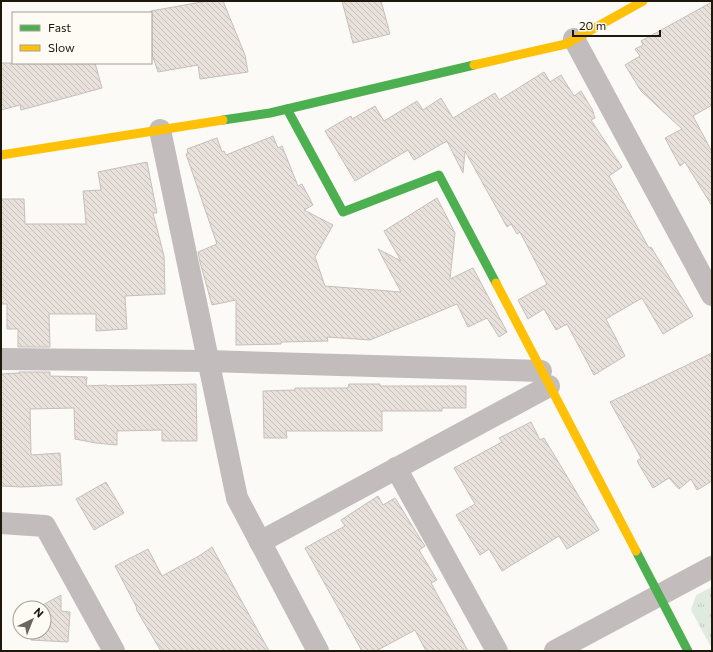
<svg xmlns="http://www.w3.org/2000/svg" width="713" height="652" viewBox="0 0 713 652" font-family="Commissioner,sans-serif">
  <defs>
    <pattern id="grass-tufts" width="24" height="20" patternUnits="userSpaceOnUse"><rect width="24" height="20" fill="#e0ebdf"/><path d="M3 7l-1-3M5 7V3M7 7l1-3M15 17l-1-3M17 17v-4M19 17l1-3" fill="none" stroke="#c0c9be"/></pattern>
    <pattern id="building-back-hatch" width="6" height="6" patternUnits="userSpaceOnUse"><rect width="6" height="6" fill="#e8e0da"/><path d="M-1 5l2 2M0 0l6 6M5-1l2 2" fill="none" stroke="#c7bfba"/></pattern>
  </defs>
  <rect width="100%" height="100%" fill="#fcfaf6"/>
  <polygon fill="url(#grass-tufts)" points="712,587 712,649 691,610 696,595"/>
  <g fill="url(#building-back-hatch)" stroke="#c6bfba">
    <polygon points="207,1 223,1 245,55 248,72 200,79 198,65 158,72 151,51 151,11"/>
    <polygon points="342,1 381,1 390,34 353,43"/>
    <polygon points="712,2 712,105 693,116 712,152 712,206 685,162 680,166 665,138 682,129 641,91 625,65 640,56 635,49 643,45 641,41"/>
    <polygon points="1,63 95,63 102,88 21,110 20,105 1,110"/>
    <polygon points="544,72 550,82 561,75 574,96 581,91 592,109 595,118 591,120 622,167 609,176 649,248 651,247 693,316 663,334 642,298 606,319 625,356 594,375 567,324 556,330 544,309 528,319 518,300 547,284 520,232 517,234 511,224 507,227 465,151 463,173 447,141 414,160 408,150 355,181 325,131 351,116 352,119 375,106 384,121 417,101 423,110 441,98 453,118 495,93 499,100"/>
    <polygon points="273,136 278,148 282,146 298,186 302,184 313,205 304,210 333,225 315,257 325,286 401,292 378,249 401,261 384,231 437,198 455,233 450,279 473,268 507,332 499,337 487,318 468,327 457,304 370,340 327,337 328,341 281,342 281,344 236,345 236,300 212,305 200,262 198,252 217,244 186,154 188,154 187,149 217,138 222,152 224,151 226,155"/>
    <polygon points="147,162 157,213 153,213 164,256 165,294 125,296 127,329 96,331 96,314 49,314 50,347 18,347 18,329 7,329 7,304 1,304 1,199 24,199 25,224 86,224 83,191 101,190 98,172"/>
    <polygon points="712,353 712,481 697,490 691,479 679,489 669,478 653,488 637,461 641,458 610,402"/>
    <polygon points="19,372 50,372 50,376 87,377 86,386 107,385 107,386 196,384 197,441 162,441 162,430 117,431 117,445 96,443 75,439 74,408 30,409 31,455 60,453 62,485 23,487 1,486 1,374 19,373"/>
    <polygon points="349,384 380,384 380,386 466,386 466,408 442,408 442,411 382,411 382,431 286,431 287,438 264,438 263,391 295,390 295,388 348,388"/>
    <polygon points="531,422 540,440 544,438 599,530 567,549 559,536 502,571 489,549 480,555 456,515 475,504 454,468 502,442 499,438"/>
    <polygon points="106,482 124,513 94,530 76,499"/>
    <polygon points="378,496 383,505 395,498 421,540 425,546 419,550 437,580 431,583 468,651 426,651 415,630 376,651 362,651 305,548 345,526 341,520"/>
    <polygon points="212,547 269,651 161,651 136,609 137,608 115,566 148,549 162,576 199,556"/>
    <polygon points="61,595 61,611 70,612 68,642 31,640 31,632 44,632 44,608 37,608"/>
  </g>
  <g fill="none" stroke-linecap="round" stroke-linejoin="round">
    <g stroke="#c2bcbc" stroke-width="22">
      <polyline points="574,39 712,295"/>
      <polyline points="160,130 237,498 318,651"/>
      <polyline points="1,359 208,361 541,371"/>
      <polyline points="396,468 497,651"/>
      <polyline points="1,523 45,526 114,651"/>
      <polyline points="260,542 549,386"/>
      <polyline points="555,651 712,567"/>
    </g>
    <g stroke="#4caf50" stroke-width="9">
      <polyline points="287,109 343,212 439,175 496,283"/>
      <polyline points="223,120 270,113 474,65"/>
      <polyline points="636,551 688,651"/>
    </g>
    <g stroke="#ffc107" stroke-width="9">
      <polyline points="474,65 566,44 643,1"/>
      <polyline points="1,155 223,120"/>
      <polyline points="496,283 636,551"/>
    </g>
  </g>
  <rect width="713" height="652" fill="none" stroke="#1e180c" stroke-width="4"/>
  <rect x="12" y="12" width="140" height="52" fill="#fefbf4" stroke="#a4a097"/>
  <rect x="20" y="25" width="20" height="6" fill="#4caf50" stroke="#a4a097"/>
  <text x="48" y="32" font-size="12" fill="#1e180c">Fast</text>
  <rect x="20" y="45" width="20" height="6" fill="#ffc107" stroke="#a4a097"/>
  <text x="48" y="52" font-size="12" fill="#1e180c">Slow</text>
  <g transform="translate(32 620) rotate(43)"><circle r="19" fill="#fefbf4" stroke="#a4a097"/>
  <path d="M0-3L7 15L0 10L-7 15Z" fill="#6c675e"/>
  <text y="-6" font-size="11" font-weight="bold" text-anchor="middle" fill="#1e180c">N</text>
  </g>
  <path d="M573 30v6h87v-6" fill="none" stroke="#1e180c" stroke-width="2"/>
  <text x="579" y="30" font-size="12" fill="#1e180c" stroke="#fefbf4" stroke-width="3" paint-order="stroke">20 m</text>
</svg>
